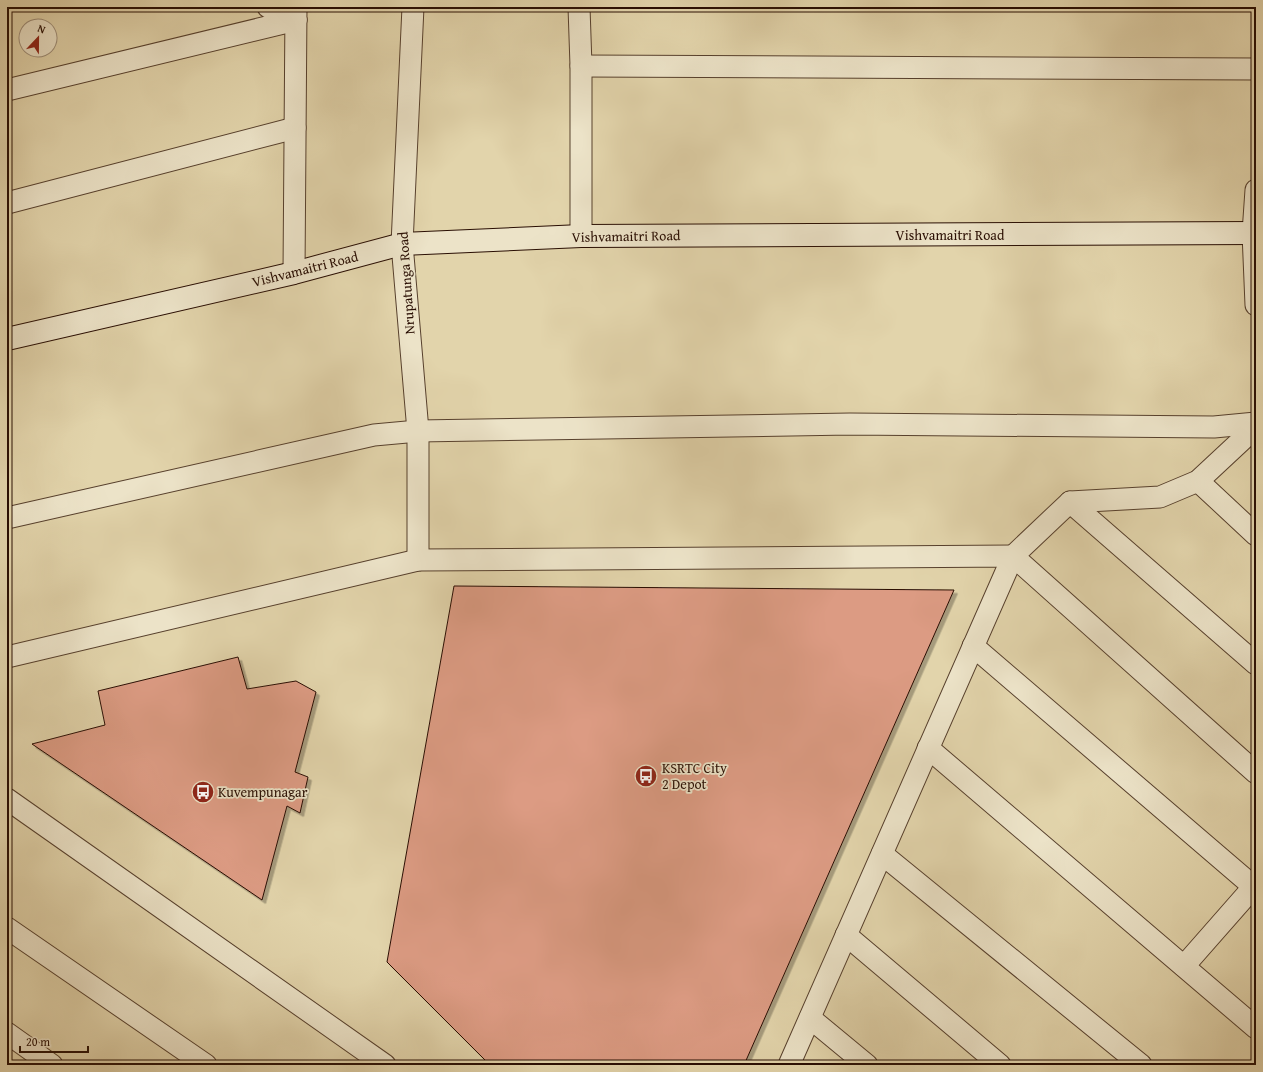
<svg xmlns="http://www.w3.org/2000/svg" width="1263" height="1072" viewBox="0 0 1263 1072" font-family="'Gentium Book Plus',serif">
  <defs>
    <filter id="shadow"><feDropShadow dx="3.5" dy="3.5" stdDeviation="0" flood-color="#0004"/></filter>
  </defs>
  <rect width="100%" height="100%" fill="#e2d4ab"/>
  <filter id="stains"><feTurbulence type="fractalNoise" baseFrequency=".005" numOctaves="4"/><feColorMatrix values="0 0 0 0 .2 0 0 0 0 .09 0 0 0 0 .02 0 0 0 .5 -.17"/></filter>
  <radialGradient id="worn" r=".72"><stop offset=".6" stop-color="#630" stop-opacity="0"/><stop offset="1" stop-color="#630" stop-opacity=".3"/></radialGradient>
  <g fill="#dc9b83" stroke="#290e03" filter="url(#shadow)">
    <polygon points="454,586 954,590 744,1065 490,1065 387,962"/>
    <polygon points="238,657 247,689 296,681 316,692 295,772 308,777 300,813 287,806 262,900 32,744 105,725 98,691"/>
  </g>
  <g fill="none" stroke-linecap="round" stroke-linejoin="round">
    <g stroke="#57402d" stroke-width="23">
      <g id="street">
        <polyline points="268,7 296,20"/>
        <polyline points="413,7 402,244 418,431 418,560"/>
        <polyline points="579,7 581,66 581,236"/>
        <polyline points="581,66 1256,69"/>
        <polyline points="7,90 296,20"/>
        <polyline points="1256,190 1253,233 1256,305"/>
        <polyline points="7,203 295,128"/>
        <polyline points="294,273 296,7"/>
        <polyline points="1198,481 1256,535"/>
        <polyline points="1070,502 1256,664"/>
        <polyline points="7,518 374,435 418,431 850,424 1214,427 1256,423"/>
        <polyline points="973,646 1254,887"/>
        <polyline points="7,657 418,560 1013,556 1256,773"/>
        <polyline points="928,748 1256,1028"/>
        <polyline points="7,799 385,1065"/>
        <polyline points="882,854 1141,1065"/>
        <polyline points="7,928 206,1065"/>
        <polyline points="846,935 1000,1065"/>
        <polyline points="1184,966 1256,884"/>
        <polyline points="810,1018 867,1065"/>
        <polyline points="7,1033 52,1065"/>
        <polyline points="789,1065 1013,556 1070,502 1160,497 1198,481 1256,427"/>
      </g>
    </g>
    <g stroke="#290e03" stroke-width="24">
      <polyline id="secondary" points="7,339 294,273 402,244 581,236 1256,233"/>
    </g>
    <use href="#street" stroke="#ece3c8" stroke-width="21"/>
    <use href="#secondary" stroke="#ece3c8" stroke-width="22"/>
  </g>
  <defs>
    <g id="bus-disc" transform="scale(1.15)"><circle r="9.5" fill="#8f2418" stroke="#ece3c8"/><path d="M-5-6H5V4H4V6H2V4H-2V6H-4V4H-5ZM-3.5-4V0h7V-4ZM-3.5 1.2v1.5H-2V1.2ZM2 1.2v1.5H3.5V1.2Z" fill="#fff"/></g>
  </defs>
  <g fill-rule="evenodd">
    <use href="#bus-disc" x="646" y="776"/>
    <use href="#bus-disc" x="203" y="792"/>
  </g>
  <g text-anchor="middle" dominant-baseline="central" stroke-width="3.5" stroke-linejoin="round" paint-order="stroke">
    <g font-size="14" fill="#290e03" stroke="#ece3c8">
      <text x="950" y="235">Vishvamaitri Road</text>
      <text transform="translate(626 236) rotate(-1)">Vishvamaitri Road</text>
      <text transform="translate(305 269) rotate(-14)">Vishvamaitri Road</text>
      <text transform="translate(406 283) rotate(-94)">Nrupatunga Road</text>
    </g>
    <g font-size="14" fill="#290e03" stroke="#ece3c8" text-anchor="start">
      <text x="662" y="768">KSRTC City<tspan x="662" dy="16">2 Depot</tspan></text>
      <text x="218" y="792">Kuvempunagar</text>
    </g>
  </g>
  <rect width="1263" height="1072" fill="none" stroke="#e2d4ab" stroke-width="24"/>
  <rect x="8" y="8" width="1247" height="1056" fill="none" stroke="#290e03" stroke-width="2"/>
  <rect x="12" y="12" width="1239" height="1048" fill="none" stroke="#290e03"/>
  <g transform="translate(38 38) rotate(22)"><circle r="19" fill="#ece3c8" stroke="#9e8e79"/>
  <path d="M0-3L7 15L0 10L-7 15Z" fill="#8f2418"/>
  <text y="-6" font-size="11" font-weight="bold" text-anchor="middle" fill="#290e03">N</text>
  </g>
  <path d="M20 1046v6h68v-6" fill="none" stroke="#290e03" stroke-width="2"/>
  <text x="26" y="1046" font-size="12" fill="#290e03" stroke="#ece3c8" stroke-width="3" paint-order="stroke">20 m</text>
  <rect width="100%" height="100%" filter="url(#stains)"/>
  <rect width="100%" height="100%" fill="url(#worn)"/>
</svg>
